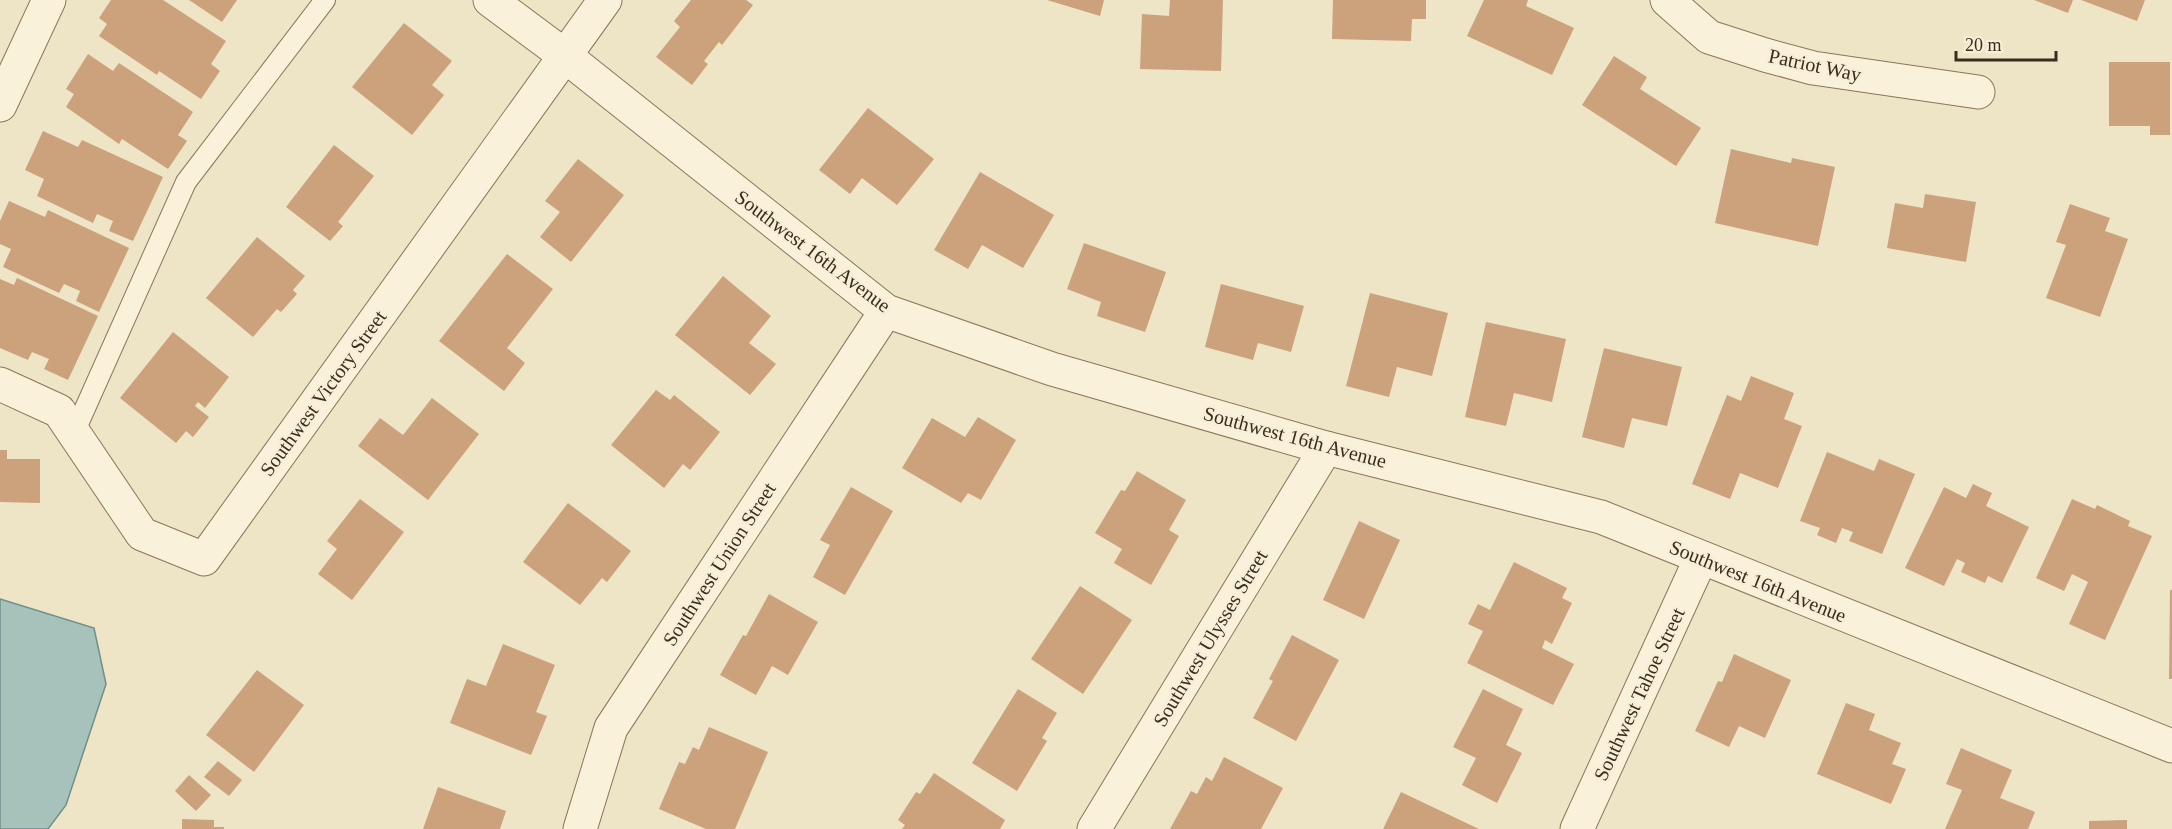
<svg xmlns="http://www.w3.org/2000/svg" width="2172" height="829" viewBox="0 0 2172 829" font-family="Georgia,serif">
  <rect width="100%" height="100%" fill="#eee4c6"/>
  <polygon fill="#a7c2bb" stroke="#6d908a" stroke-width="1.5" points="0,599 94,628 106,684 66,805 48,829 0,829"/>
  <g fill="#cca27c">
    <polygon points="111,0 163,0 226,41 211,64 220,71 201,99 159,71 157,75 99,36 107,24 99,18"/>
    <polygon points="189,0 237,0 222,22"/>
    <polygon points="691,0 746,0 753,5 722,45 719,42 704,61 708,64 692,85 656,57 680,27 674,21"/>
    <polygon points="1047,0 1104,0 1100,16"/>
    <polygon points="1170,0 1223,0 1221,71 1140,69 1142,14 1169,16"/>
    <polygon points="1333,0 1426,0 1426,19 1412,19 1411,41 1332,39"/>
    <polygon points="1484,0 1528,0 1526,6 1574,28 1552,75 1467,36"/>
    <polygon points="2034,0 2073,0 2068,13"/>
    <polygon points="2081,0 2145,0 2137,21"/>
    <polygon points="404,23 452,61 432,85 444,95 412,135 352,87"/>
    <polygon points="88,54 113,71 119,63 193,112 178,135 187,141 168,169 122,139 119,144 66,107 74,94 66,89"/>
    <polygon points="1614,56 1647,77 1640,89 1701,128 1676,166 1582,105"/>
    <polygon points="2109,62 2170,62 2170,135 2150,135 2150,126 2109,126"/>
    <polygon points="868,108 934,159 897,205 862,178 850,194 819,170"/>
    <polygon points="43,131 78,147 82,140 163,177 133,241 109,231 113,221 97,214 93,223 37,196 44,179 25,170"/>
    <polygon points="334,145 374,176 338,222 343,226 330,241 286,207"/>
    <polygon points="1731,149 1791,163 1792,158 1835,167 1818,246 1715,223"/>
    <polygon points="578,159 624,195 571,262 540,237 560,212 545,201"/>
    <polygon points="980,172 1054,215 1023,268 982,245 968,269 934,250"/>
    <polygon points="1925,194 1976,202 1966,262 1887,248 1895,203 1923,208"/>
    <polygon points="9,201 45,217 48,210 129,248 99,312 76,301 80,291 64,284 59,293 3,267 11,249 0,244 0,221"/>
    <polygon points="2070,204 2110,218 2105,231 2128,239 2100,317 2046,298 2066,245 2056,242"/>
    <polygon points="257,237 305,276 293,290 297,294 281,312 277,309 253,337 206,298"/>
    <polygon points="1084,243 1166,272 1145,332 1097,316 1101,302 1067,289"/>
    <polygon points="507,254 553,289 507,348 525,363 504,391 439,341"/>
    <polygon points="723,276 771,316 749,343 776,364 750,395 675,335"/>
    <polygon points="17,278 98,316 68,380 44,369 49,359 32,352 28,360 0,348 0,279 14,285"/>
    <polygon points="1221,284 1304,306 1291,352 1258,343 1253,360 1205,347"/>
    <polygon points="1370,293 1448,313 1432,376 1397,367 1389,397 1346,386"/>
    <polygon points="1486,322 1566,339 1552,402 1514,393 1506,426 1465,417"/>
    <polygon points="173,332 229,377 205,408 198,402 195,406 209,417 193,437 186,431 176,443 120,398"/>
    <polygon points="1604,348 1682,367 1667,426 1632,418 1624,448 1582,437"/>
    <polygon points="1751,376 1794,393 1784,419 1802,426 1778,488 1740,473 1730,499 1692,484 1727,395 1741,401"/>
    <polygon points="656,390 670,400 674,395 720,432 690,470 683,464 664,488 611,445"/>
    <polygon points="432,398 479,434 428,500 358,446 380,418 403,435"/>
    <polygon points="978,417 1016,440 981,500 968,493 961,503 902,468 932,418 965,437"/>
    <polygon points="0,450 7,450 7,459 40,459 40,503 0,502"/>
    <polygon points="1827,452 1874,471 1879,459 1915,474 1882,554 1849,541 1853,532 1842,528 1836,543 1817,535 1820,528 1800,521"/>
    <polygon points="1137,471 1186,500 1169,530 1179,536 1151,585 1114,563 1122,549 1095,533 1121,490 1125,491"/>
    <polygon points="1973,484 1992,493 1986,506 2029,527 2002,583 1988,576 1985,583 1961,572 1965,563 1957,559 1944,586 1905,568 1944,487 1966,498"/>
    <polygon points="851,487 893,511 845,595 813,577 830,545 820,540"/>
    <polygon points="360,499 404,532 352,600 318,574 337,549 327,541"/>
    <polygon points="2072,499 2095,509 2097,505 2130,521 2128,526 2152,536 2105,640 2069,624 2088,582 2072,574 2064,591 2036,578"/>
    <polygon points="568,503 631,551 607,582 602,578 580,605 523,562"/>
    <polygon points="1359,521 1400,540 1364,619 1323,600"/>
    <polygon points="1514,562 1567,588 1562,598 1572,603 1552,644 1545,640 1542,648 1574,664 1553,705 1467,663 1483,631 1468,624 1478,604 1490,610"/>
    <polygon points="1080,586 1132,620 1083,694 1031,659"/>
    <polygon points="2170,590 2172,590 2172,679 2169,679"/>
    <polygon points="769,594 818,622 788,675 772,666 756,695 720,675 743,635 746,636"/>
    <polygon points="1292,635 1339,660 1296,741 1253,718 1273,681 1269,679"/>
    <polygon points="503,644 555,665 536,712 547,716 531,755 450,723 467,679 486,686"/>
    <polygon points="1734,654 1791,680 1765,738 1739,726 1729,747 1695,731 1718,681 1722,682"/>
    <polygon points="257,670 304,705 254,772 206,735"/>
    <polygon points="1018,689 1057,713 1042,738 1047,741 1017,791 972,763"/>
    <polygon points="1483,689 1523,709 1506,745 1522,753 1497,803 1462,785 1476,758 1453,747"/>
    <polygon points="1846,703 1875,714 1869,730 1901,743 1892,764 1906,769 1891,804 1817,774"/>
    <polygon points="709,727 768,752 735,829 706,829 659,809 679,762 685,764 693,747 699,750"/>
    <polygon points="1961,748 2012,770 2000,798 2035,812 2028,829 1945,829 1962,790 1946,784"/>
    <polygon points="1224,757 1283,788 1261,829 1170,829 1191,791 1197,794 1206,777 1212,781"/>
    <polygon points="218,761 242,780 229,796 204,777"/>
    <polygon points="934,773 1005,820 1000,829 902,829 905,825 898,820 916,792 920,794"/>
    <polygon points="189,775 211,795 196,811 175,791"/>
    <polygon points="438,787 506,811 500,829 423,829"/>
    <polygon points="1401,792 1479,829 1383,829"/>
    <polygon points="182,819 214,820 214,827 224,827 224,829 182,829"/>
    <polygon points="2127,820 2127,829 2089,829 2089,821"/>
  </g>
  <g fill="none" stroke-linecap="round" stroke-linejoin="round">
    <g stroke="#89765b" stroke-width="22">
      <polyline id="service" points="74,433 186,182 325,0"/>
    </g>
    <g stroke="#89765b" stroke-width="35">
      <g id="minor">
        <polyline points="490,0 564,55 886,311 1052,369 1326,448 1601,517 2172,746"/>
        <polyline points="1667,0 1709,37 1765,55 1813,68 1978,92"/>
        <polyline points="0,105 49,0"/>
        <polyline points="0,384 59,411 142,534 204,559 605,0"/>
        <polyline points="580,829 611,728 886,311"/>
        <polyline points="1094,829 1326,448"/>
        <polyline points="1577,829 1701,558"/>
      </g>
    </g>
    <use href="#service" stroke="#f9f1d9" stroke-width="20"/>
    <use href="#minor" stroke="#f9f1d9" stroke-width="33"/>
  </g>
  <g text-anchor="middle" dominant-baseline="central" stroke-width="4.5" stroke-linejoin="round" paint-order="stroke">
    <g font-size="20" fill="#3a2d1f" stroke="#f6eed5">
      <text transform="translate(1815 65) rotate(12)">Patriot Way</text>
      <text transform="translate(813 251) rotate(37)">Southwest 16th Avenue</text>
      <text transform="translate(323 393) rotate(-54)">Southwest Victory Street</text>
      <text transform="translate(1295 437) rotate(15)">Southwest 16th Avenue</text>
      <text transform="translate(719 564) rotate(-57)">Southwest Union Street</text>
      <text transform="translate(1758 581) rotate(22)">Southwest 16th Avenue</text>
      <text transform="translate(1210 638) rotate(-59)">Southwest Ulysses Street</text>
      <text transform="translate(1639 694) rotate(-65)">Southwest Tahoe Street</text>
    </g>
  </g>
  <path d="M1956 51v9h100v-9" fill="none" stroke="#3a2d1f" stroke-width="3"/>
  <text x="1965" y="51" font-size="18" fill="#3a2d1f" stroke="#f6eed5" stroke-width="4.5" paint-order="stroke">20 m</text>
</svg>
